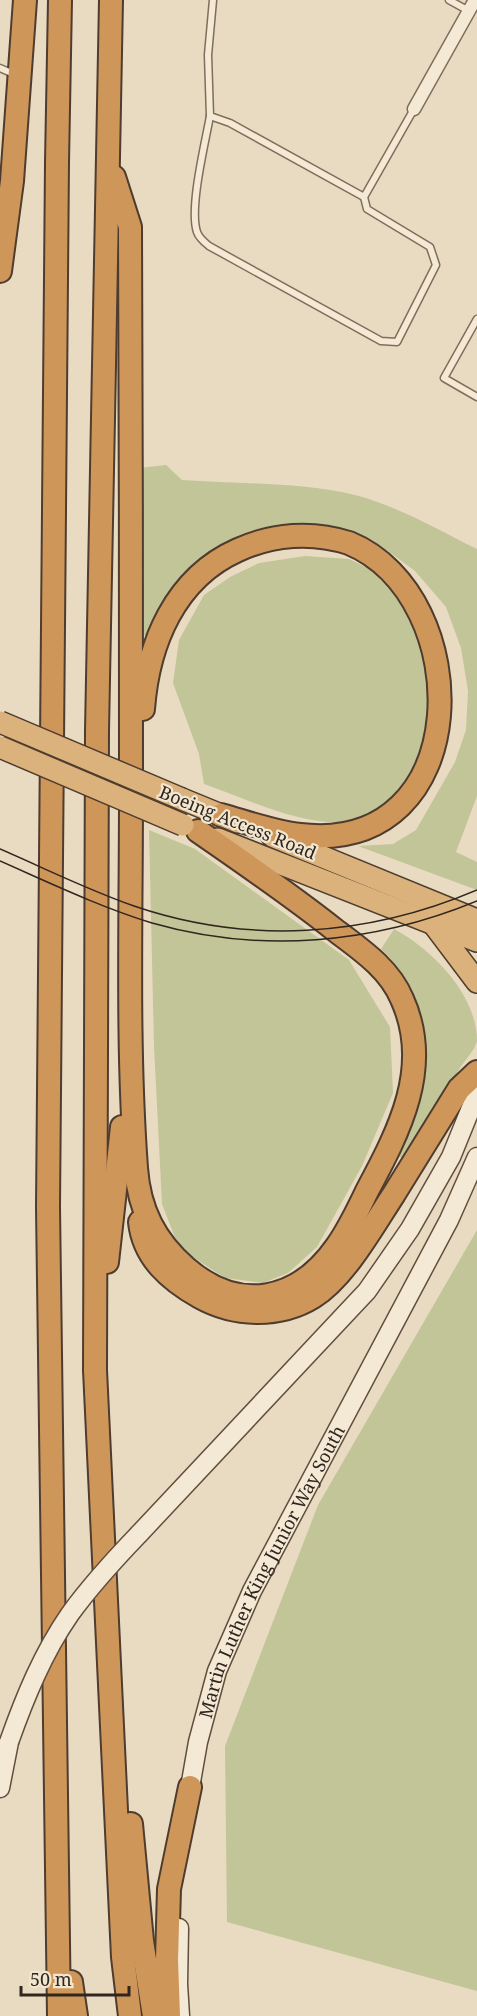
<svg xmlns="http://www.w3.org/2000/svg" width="477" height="2016" viewBox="0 0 477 2016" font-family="'Noto Serif',serif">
  <rect width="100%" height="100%" fill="#e8dbc2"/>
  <g fill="#c2c597">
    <path d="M166,465l16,15c57,4 118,2 173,15 43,11 83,35 122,54v247l-21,56 21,10v28l-119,-44 35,-2 23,-14 39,-68 11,-32 2,-39 -7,-43 -15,-41 -31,-36 -27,-20 -21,-8 -110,-6 -109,100 -4,-2 -3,-27 -1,-140z"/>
    <path d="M305,556l44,3 31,15 66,98 -29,117c-15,8 -42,27 -57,31 -49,11 -110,-20 -156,-36l-5,-30 -26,-71 6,-43 25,-45 26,-18 29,-14z"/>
    <polygon points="149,830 195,849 349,960 390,1027 393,1093 362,1166 317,1247 288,1273 263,1283 225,1278 179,1248 162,1204 154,1046"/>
    <path d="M394,929c36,19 83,64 83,112 -2,9 -12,19 -17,27 -19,30 -38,60 -58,90l-4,-2c28,-56 43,-113 10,-171 -7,-13 -16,-26 -27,-36z"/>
    <polygon points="477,1230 477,1991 227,1922 225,1746 318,1505"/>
  </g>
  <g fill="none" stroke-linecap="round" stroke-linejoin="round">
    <g stroke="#806d5b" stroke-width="9">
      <g id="service">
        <polyline points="213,0 208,55 210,116 230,123 364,197"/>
        <polyline points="449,0 469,11"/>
        <polyline points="0,68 16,75"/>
        <path d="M210,116c-5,28 -21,92 -13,116 2,6 7,10 12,14l172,95 16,1 39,-77 -6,-18 -63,-38 -3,-12 50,-88"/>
        <polyline points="477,319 444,378 477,397"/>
      </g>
    </g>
    <g stroke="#806d5b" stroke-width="15">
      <polyline id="minor" points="414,109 475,0"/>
    </g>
    <g stroke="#624e3e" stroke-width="21">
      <g id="secondary">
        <polyline points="139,1534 367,1291 410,1229 451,1157 477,1093"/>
        <polyline points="0,1788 9,1742"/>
        <path id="s1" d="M188,1799l10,-57 19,-71 35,-80 197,-371 28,-63"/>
        <polyline points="179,1928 178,1984 180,2016"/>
      </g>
    </g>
    <g stroke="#4e3c2f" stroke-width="24">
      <g id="trunk">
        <polyline points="182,799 238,822"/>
        <polyline points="272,836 477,920"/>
        <polyline points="218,839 477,941"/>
        <polyline points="434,925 477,982"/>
      </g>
    </g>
    <g stroke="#4e3c2f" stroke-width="26">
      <g id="motorway">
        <polyline points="111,0 97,731 95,1370 123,1957 130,2016"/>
        <path d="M114,177l16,50c1,190 1,379 1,569 0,124 -4,248 5,372 3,42 19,73 50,100 53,46 112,34 151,-22 12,-17 21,-36 30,-55 32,-60 66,-124 35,-192 -13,-31 -42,-50 -67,-69 -44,-35 -91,-67 -137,-99"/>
        <polyline points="0,271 12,181 25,0"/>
        <path d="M143,709c5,-66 32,-131 95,-159 35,-16 74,-19 111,-7 128,53 128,313 -49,292 -27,-3 -54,-13 -79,-20"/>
        <path d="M140,1222c4,36 30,58 60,75 34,19 79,21 113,0 32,-20 60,-71 81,-103 22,-35 43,-70 65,-105l18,-17"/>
        <polyline points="107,1262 122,1127"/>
        <polyline points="131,1824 142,1941 154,2016"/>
        <polyline points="71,1982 76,2016"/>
        <polyline points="59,2016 48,1207 57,162 60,0"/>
        <polyline points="169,2016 167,1960 169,1889 190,1787"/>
      </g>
    </g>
    <use href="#service" stroke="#f4e9d4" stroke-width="6"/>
    <use href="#minor" stroke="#f4e9d4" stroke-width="12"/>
    <use href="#secondary" stroke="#f4e9d4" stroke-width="18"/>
    <use href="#trunk" stroke="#dcb27c" stroke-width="21"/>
    <use href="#motorway" stroke="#cf965a" stroke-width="22"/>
    <g stroke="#31261e" stroke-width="1.5">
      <path d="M0,849c44,19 88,41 134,57 114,39 233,31 343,-16"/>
      <path d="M0,861c50,22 100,46 152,62 108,31 221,21 325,-22"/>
    </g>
    <g stroke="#624e3e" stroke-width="21" stroke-linecap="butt">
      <path id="secondary-bridge" d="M9,1742c16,-45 34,-89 61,-128 21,-29 45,-55 69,-80"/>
    </g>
    <g stroke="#4e3c2f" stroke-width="24" stroke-linecap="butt">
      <g id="trunk-bridge">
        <polyline points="0,722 182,799"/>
        <polyline points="0,747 183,825"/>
      </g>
    </g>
    <use href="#secondary-bridge" stroke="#f4e9d4" stroke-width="18"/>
    <use href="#trunk-bridge" stroke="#dcb27c" stroke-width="21"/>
  </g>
  <g text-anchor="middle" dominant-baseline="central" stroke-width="4.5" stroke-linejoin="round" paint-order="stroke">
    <g font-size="18" fill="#31261e" stroke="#f1e6d0">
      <text transform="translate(238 822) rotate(22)">Boeing Access Road</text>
      <text stroke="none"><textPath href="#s1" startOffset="244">Martin Luther King Junior Way South</textPath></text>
    </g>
  </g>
  <path d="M21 1986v9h108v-9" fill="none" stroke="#31261e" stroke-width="3"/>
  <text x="30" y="1986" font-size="18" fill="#31261e" stroke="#f1e6d0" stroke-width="4.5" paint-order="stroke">50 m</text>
</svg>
